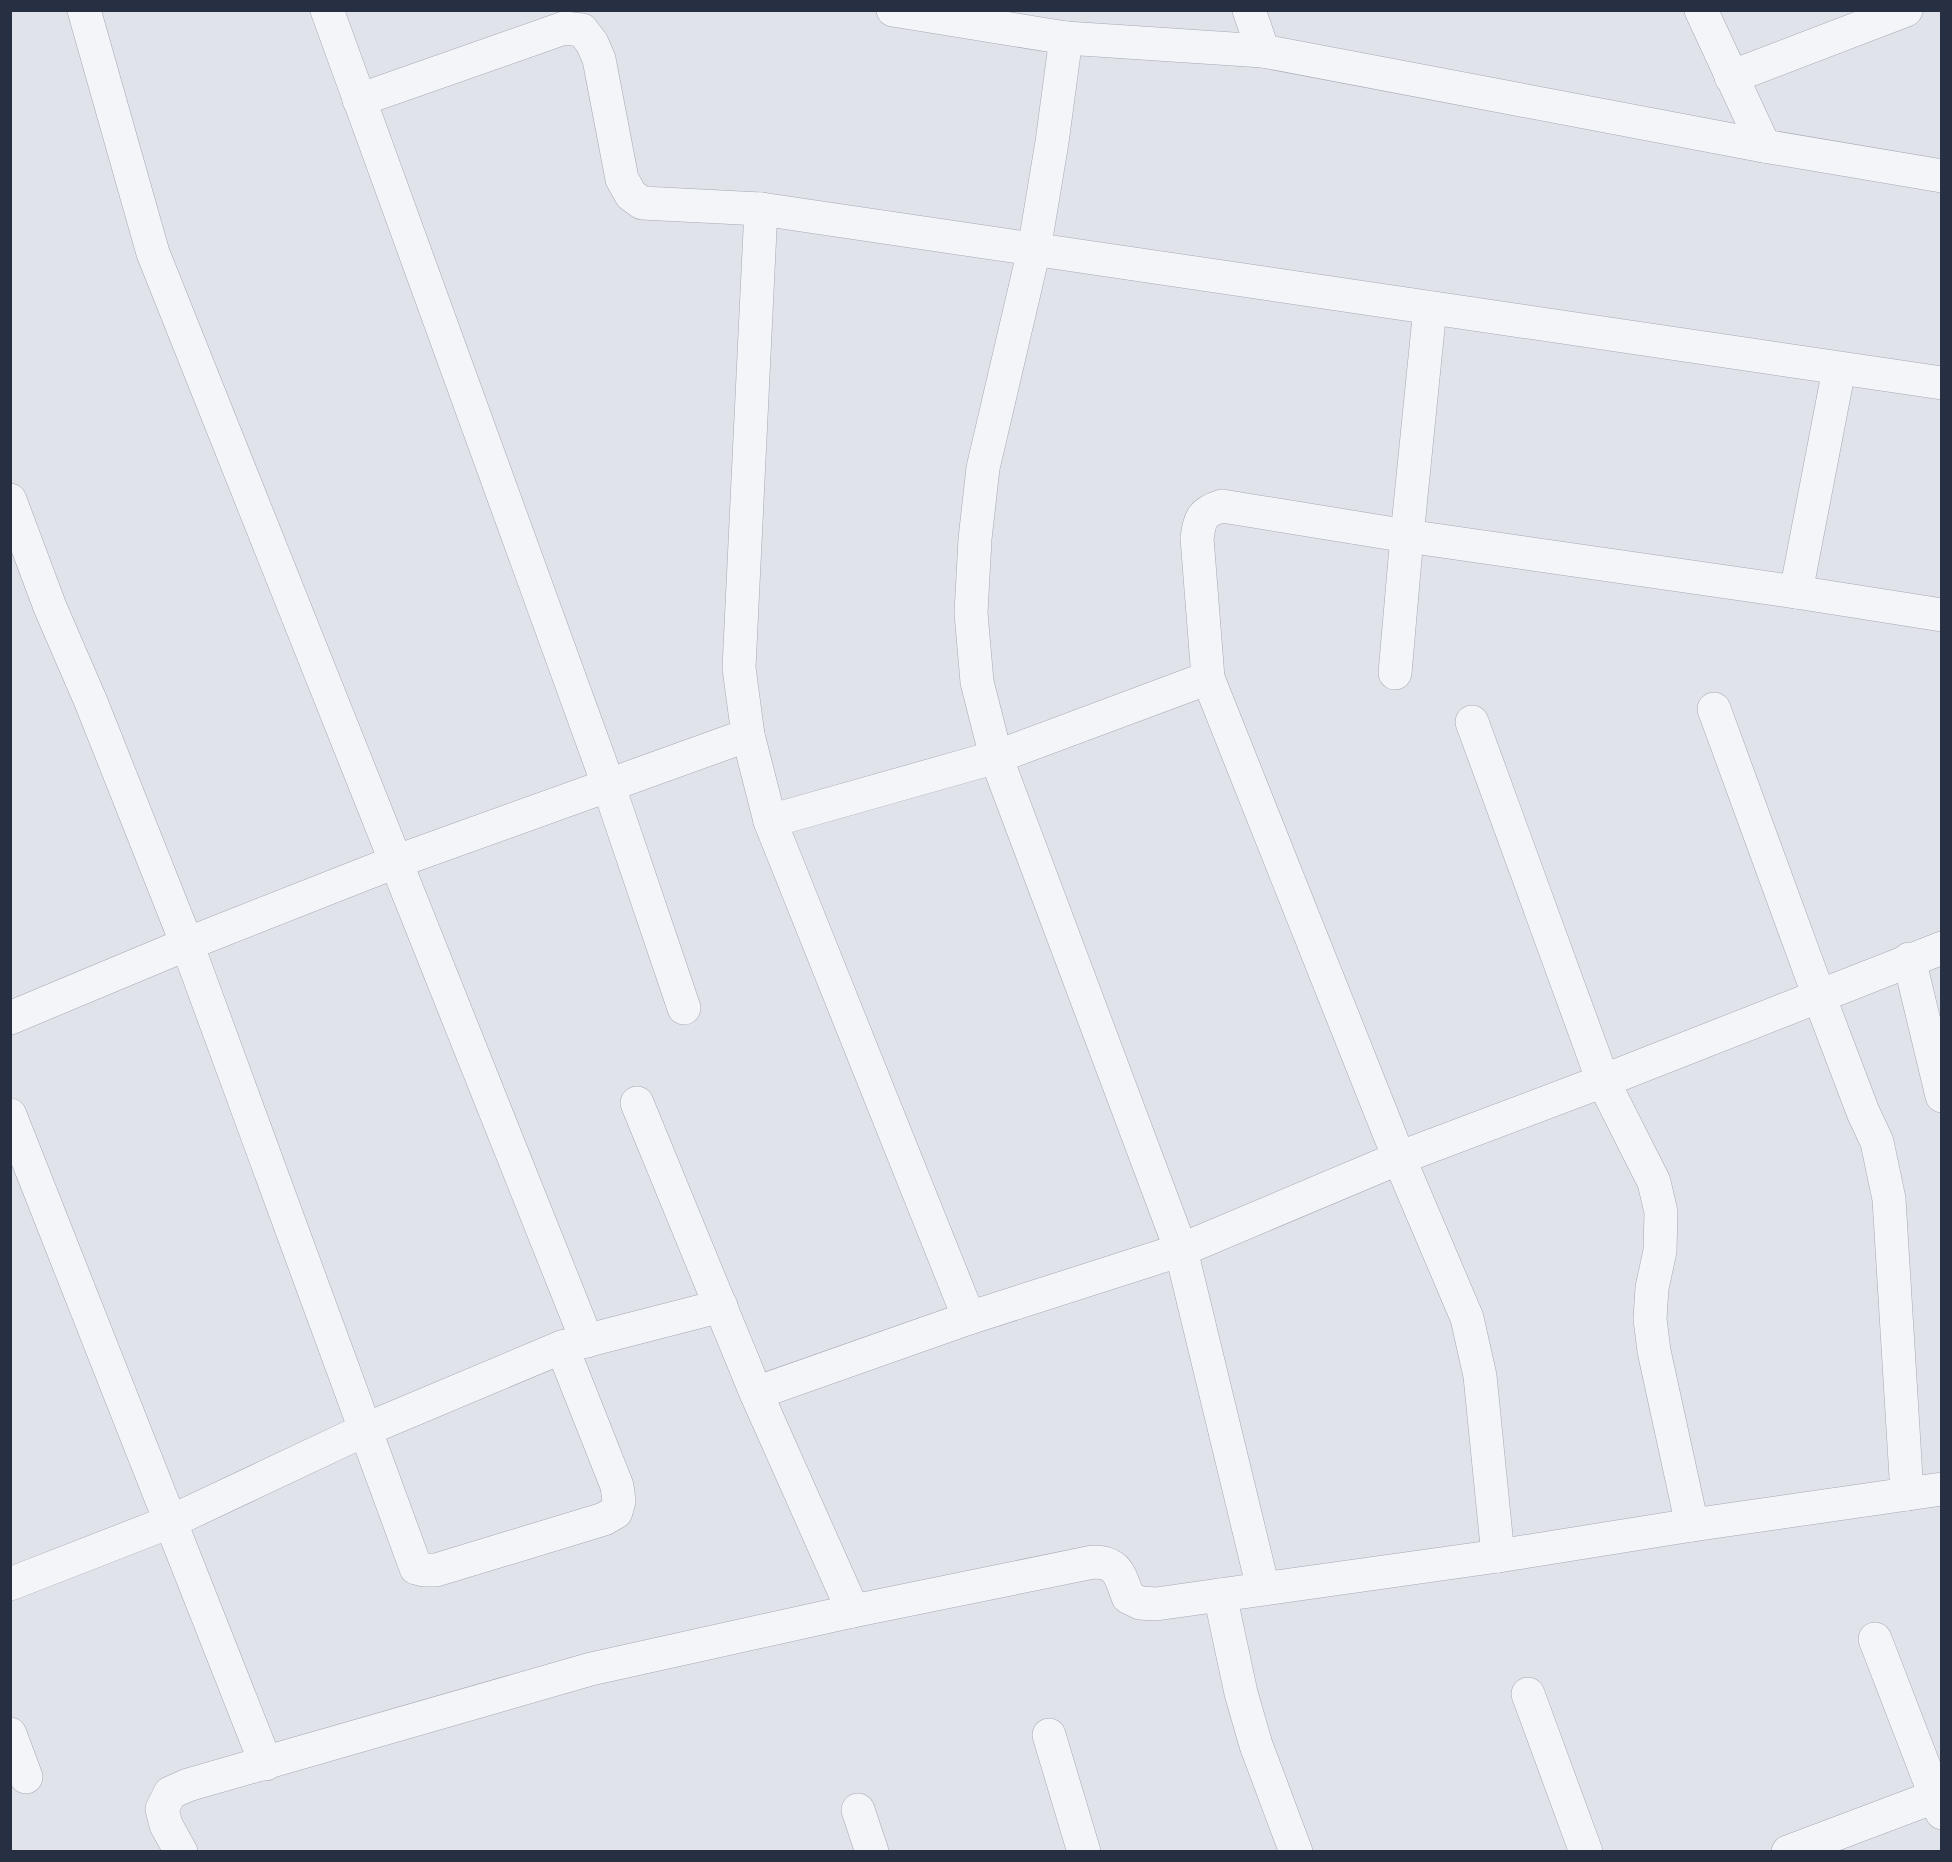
<svg xmlns="http://www.w3.org/2000/svg" width="1952" height="1862" viewBox="0 0 1952 1862" font-family="'Open Sans',sans-serif">
  <rect width="100%" height="100%" fill="#e0e3ea"/>
  <g fill="none" stroke-linecap="round" stroke-linejoin="round">
    <g stroke="#a5a9b5" stroke-width="34">
      <g id="minor">
        <polyline points="84,10 153,253 587,1341"/>
        <polyline points="327,10 608,784 684,1008"/>
        <polyline points="893,10 1066,38 1263,51 1764,146 1942,176"/>
        <polyline points="1249,10 1263,51"/>
        <polyline points="1701,10 1764,146"/>
        <polyline points="1066,38 1052,142 1034,250 983,468 975,539 971,613 977,682 996,757 1181,1250 1263,1588"/>
        <polyline points="1731,77 1906,10"/>
        <polyline points="359,100 564,28 582,30 592,43 599,59 622,179 631,195 642,203 761,209 1942,383"/>
        <polyline points="761,209 739,668 748,735 770,821 969,1318"/>
        <path d="M1430,308l-23,228 -185,-30c-20,6 -22,12 -25,32l11,140 191,480 68,160 13,58 18,180"/>
        <polyline points="10,500 50,607 91,702 187,944 416,1568 424,1570 436,1570 604,1519 616,1512 619,1501 617,1486 562,1347"/>
        <polyline points="1796,592 1839,369"/>
        <polyline points="1395,673 1407,536 1796,592 1942,615"/>
        <polyline points="1714,709 1819,996 1863,1112 1877,1142 1889,1199 1907,1494"/>
        <polyline points="1472,722 1603,1081 1654,1182 1661,1212 1660,1251 1652,1288 1650,1319 1654,1351 1692,1525"/>
        <polyline points="770,821 996,757 1208,678"/>
        <polyline points="1909,959 1942,1096"/>
        <polyline points="10,1018 187,944 395,862 748,735"/>
        <polyline points="637,1103 756,1393 853,1611"/>
        <polyline points="10,1115 266,1764"/>
        <polyline points="756,1393 969,1318 1181,1250 1399,1158 1603,1081 1942,948"/>
        <polyline points="10,1584 172,1521 367,1429 562,1347 721,1306"/>
        <polyline points="1220,1595 1241,1693 1256,1745 1296,1852"/>
        <polyline points="1875,1639 1942,1813"/>
        <polyline points="1528,1694 1586,1852"/>
        <polyline points="10,1734 26,1777"/>
        <polyline points="1049,1735 1084,1852"/>
        <polyline points="858,1810 872,1852"/>
        <path d="M181,1852l-15,-27 -4,-16 8,-16 18,-8 403,-116 262,-58 240,-49c26,0 27,14 35,35l12,6 16,1 342,-48 194,-31 250,-36"/>
        <polyline points="1788,1852 1942,1794"/>
      </g>
    </g>
    <use href="#minor" stroke="#f3f5f8" stroke-width="33"/>
  </g>
  <rect width="1952" height="1862" fill="none" stroke="#272f43" stroke-width="24"/>
</svg>
